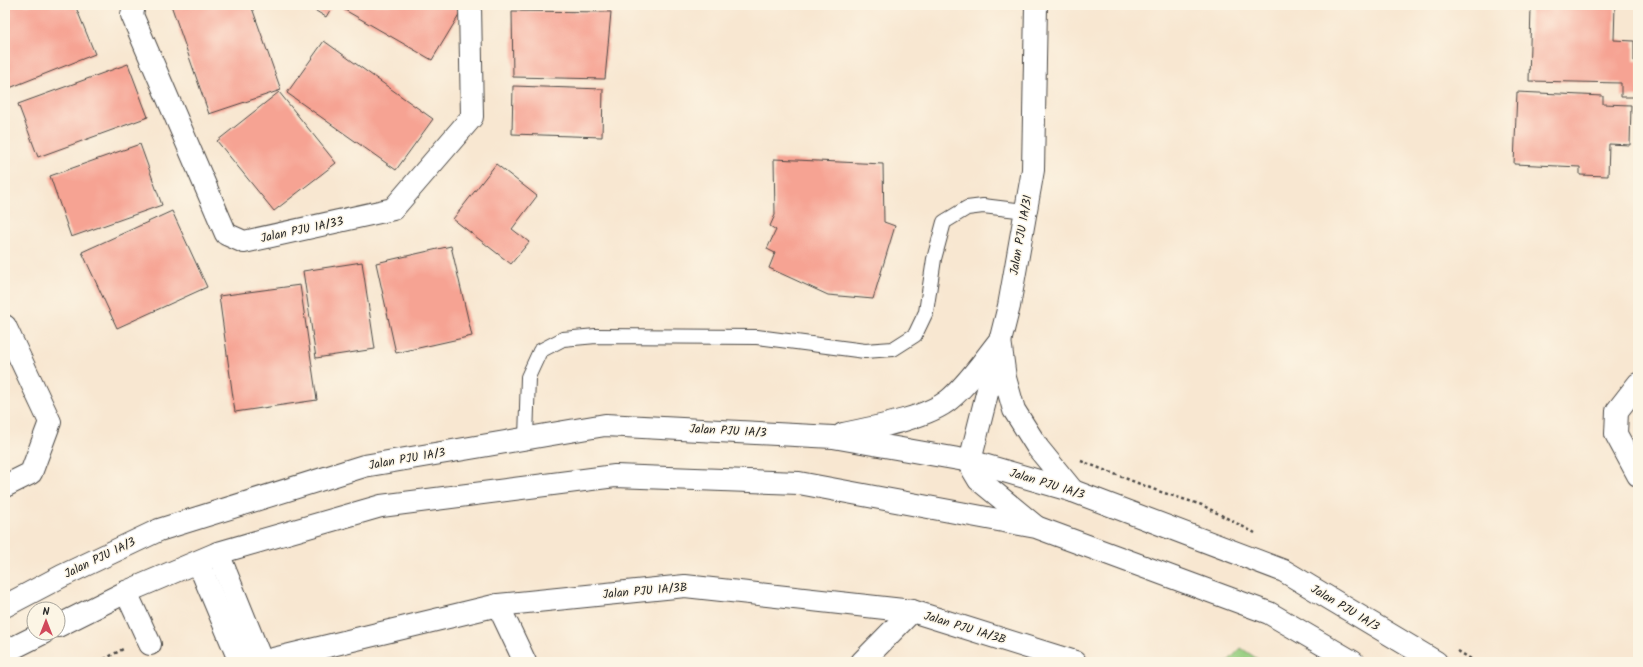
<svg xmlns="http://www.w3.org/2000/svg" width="1643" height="667" viewBox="0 0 1643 667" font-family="Kalam,sans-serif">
  <rect width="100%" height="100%" fill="#fcf5e5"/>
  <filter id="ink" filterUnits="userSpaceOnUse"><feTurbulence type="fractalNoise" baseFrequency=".025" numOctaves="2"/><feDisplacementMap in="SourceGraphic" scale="8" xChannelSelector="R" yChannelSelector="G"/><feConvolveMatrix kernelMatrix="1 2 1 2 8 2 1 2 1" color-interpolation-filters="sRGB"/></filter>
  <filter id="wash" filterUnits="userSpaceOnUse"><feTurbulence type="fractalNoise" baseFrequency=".012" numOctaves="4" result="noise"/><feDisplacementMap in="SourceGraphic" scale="16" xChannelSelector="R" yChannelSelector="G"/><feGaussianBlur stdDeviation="0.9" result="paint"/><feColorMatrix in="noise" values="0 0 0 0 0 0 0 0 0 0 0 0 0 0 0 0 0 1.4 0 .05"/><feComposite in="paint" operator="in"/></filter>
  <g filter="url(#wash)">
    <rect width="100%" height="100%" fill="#f8e7d1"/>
    <polygon fill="#98cf81" stroke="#627d56" points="1241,648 1262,662 1227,662"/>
    <g id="blocks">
      <g fill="#f6a393">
        <polygon points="9,5 75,5 95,54 7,89 5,86 5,7"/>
        <polygon points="171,5 251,5 281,90 209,114"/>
        <polygon points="306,5 333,5 326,17"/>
        <polygon points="346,5 450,5 461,12 432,60 343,9"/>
        <polygon points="1560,5 1615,6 1614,40 1634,41 1634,61 1638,61 1638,97 1621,97 1621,83 1529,81 1531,7 1559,8"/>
        <polygon points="512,11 611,12 605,79 513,77"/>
        <polygon points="324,41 433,119 396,170 287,93"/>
        <polygon points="128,64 148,117 38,157 18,104"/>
        <polygon points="513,86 603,89 602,137 512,134"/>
        <polygon points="279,92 336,163 274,211 217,141"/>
        <polygon points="1517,92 1603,96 1603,104 1631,105 1630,145 1609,144 1608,176 1580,175 1580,167 1514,164"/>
        <polygon points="140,144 162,205 71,237 50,176"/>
        <polygon points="774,159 883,164 884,222 895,226 873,299 828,295 769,268 775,253 767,249 776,230 770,226 775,215"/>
        <polygon points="496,164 537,196 512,229 529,242 511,264 453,219"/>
        <polygon points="172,211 207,287 117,328 82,252"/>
        <polygon points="451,246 472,336 396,353 376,263"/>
        <polygon points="362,262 375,349 316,358 303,271"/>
        <polygon points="300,285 317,400 235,412 219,296"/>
      </g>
    </g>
  </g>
  <g filter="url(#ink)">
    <use href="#blocks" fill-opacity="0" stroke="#4a4744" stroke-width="1"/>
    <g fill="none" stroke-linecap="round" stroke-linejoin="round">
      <g stroke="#4a4744" stroke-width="16">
        <polyline id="service" points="526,438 528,377 540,351 563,339 596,336 757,337 865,351 893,349 915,335 926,312 934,259 944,222 967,208 983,206 1025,211"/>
      </g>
      <g stroke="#4a4744" stroke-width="24">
        <g id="minor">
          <polyline points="134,5 132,15 226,234 244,242 393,209 472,117 470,5"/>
          <polyline points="5,326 50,422 31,473 5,486"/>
          <polyline points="1638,384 1617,411 1616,434 1638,475"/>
          <polyline points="970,461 1009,306 1033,170 1036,5"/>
          <polyline points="218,553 262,662"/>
          <polyline points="198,562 240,662"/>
          <polyline points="126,592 150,644"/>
          <polyline points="498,605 525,662"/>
          <polyline points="261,662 498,605 685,586 912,611 1075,662"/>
          <polyline points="862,662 912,611"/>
        </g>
      </g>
      <g stroke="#4a4744" stroke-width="24">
        <g id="tertiary">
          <polyline points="1000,340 1005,378 1014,410 1038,448 1073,491"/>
          <path d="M843,434c29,-6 85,-16 107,-35 19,-16 34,-39 50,-59"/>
          <polyline points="970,461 973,470 979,480 1035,526"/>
          <polyline points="5,606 62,576 159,530 364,466 605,425 833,437 970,461 1073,491 1284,571 1436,662"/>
          <polyline points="58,626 126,592 218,553 381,506 615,476 799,483 1036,527 1269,613 1353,662"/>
          <polyline points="5,652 43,633"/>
        </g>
      </g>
      <g stroke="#4a4744" stroke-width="2.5" stroke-dasharray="3 3" stroke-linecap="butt">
        <polyline points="1081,461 1158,491 1202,505 1255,533"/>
        <polyline points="1458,651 1476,662"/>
        <polyline points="99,662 125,648"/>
      </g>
      <use href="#service" stroke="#fff" stroke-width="14"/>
      <use href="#minor" stroke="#fff" stroke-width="22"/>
      <use href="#tertiary" stroke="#fff" stroke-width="22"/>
    </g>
  </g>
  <g text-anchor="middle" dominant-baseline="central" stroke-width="3" stroke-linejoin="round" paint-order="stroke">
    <g font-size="12" fill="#2b2b2b" stroke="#fcf5e5">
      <text transform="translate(302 230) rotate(-12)">Jalan PJU 1A/33</text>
      <text transform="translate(1021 235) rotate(-80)">Jalan PJU 1A/31</text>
      <text transform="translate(728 431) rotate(3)">Jalan PJU 1A/3</text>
      <text transform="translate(407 459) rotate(-10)">Jalan PJU 1A/3</text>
      <text transform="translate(1047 484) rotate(17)">Jalan PJU 1A/3</text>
      <text transform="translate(100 558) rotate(-26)">Jalan PJU 1A/3</text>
      <text transform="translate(645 591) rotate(-5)">Jalan PJU 1A/3B</text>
      <text transform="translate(1345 608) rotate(31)">Jalan PJU 1A/3</text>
      <text transform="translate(965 628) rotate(17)">Jalan PJU 1A/3B</text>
    </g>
  </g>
  <rect width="1643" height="667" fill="none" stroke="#fcf5e5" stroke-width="20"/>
  <g transform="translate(46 621)"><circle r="19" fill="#fcf5e5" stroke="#a8a49b"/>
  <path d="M0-3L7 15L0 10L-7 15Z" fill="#d1495b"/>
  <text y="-6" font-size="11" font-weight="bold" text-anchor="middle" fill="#2b2b2b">N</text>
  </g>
</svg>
